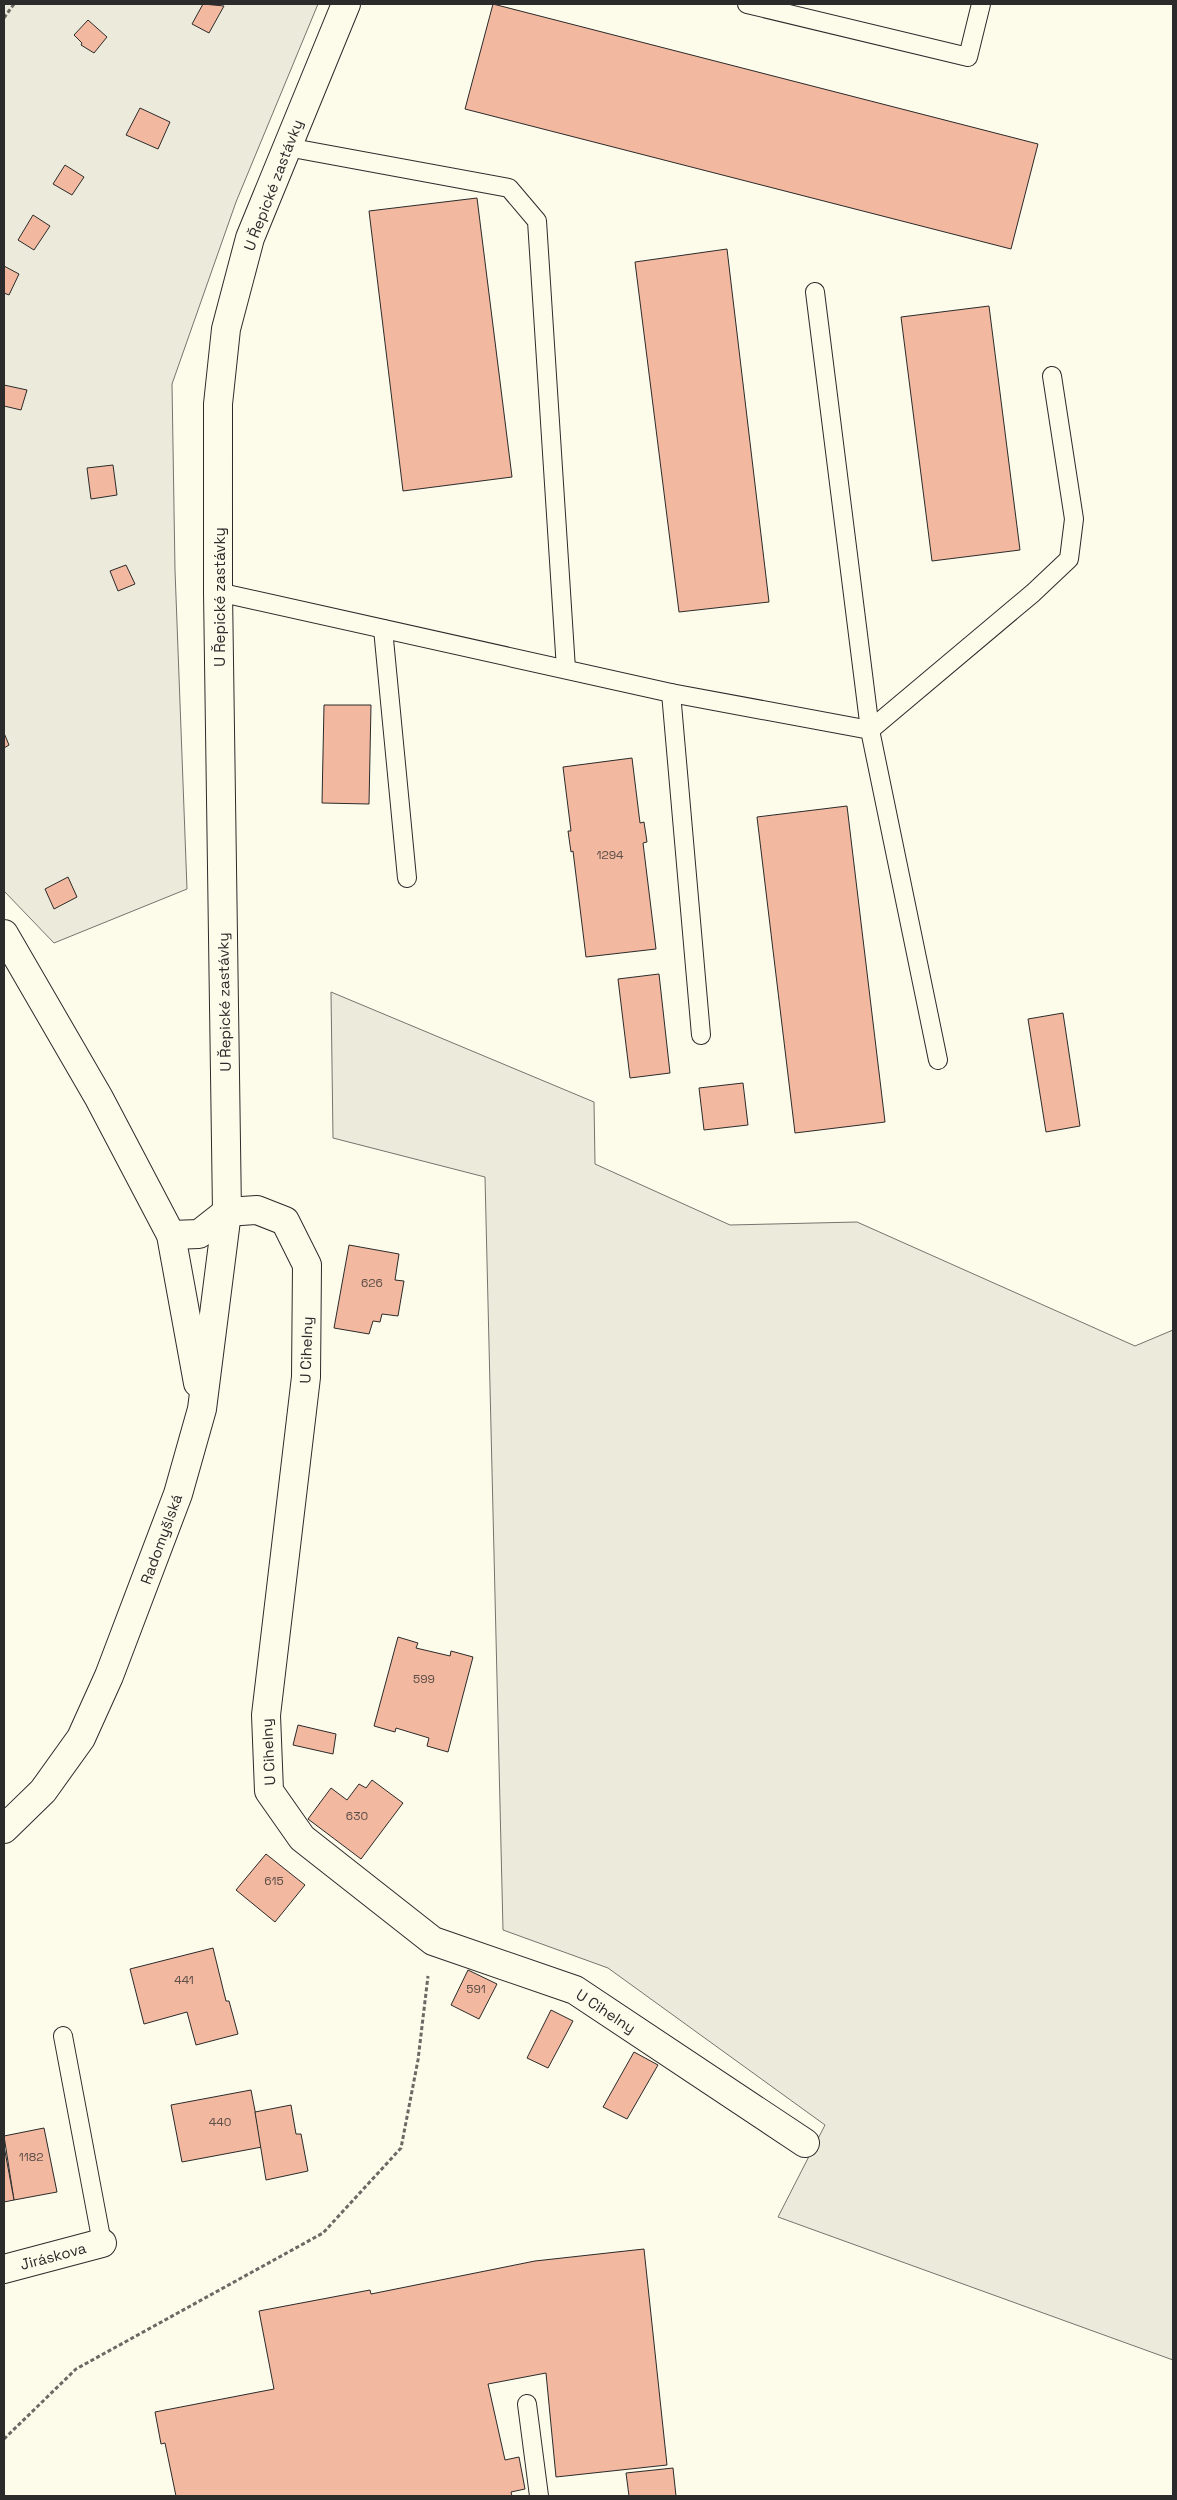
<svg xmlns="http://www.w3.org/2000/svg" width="1177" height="2500" viewBox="0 0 1177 2500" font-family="'Space Grotesk',sans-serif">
  <rect width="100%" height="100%" fill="#fdfbea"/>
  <g fill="#ecebdb" stroke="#74746e">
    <polygon points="4,4 318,4 236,202 172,384 175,570 187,889 54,943 4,891"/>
    <polygon points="331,992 594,1102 595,1164 730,1225 857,1222 1135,1346 1173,1330 1173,2360 778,2217 825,2125 608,1968 503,1930 485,1177 333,1138"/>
  </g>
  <g fill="#f2b8a0" stroke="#2b2b2b">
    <polygon points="203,4 224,6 209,33 192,24"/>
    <polygon points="493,4 1038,144 1011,249 465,109"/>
    <polygon points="88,20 107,37 94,53 81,45 82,43 74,35"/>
    <polygon points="140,108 170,122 158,149 126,135"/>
    <polygon points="65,165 84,177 72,195 53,184"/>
    <polygon points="477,198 512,477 403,491 369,211"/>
    <polygon points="33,215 50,226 34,250 18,240"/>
    <polygon points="727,249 769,602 679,612 635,262"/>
    <polygon points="4,266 19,274 9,295 4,293"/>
    <polygon points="989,306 1020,550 932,561 901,317"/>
    <polygon points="4,385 27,390 21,410 4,406"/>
    <polygon points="113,465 117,495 91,499 87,468"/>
    <polygon points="126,565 135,584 118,591 110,571"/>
    <polygon points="324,705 371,705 369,804 322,803"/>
    <polygon points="4,733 9,745 4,748"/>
    <polygon points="632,758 640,823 644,822 647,842 643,843 656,949 586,957 573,851 571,852 568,831 571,831 563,767"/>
    <polygon points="847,806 885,1122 795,1133 757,817"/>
    <polygon points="68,877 77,897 54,909 45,889"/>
    <polygon points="659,974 670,1073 630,1078 618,979"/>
    <polygon points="1063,1013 1080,1126 1046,1132 1028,1019"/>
    <polygon points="743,1083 748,1125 704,1130 699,1088"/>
    <polygon points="349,1245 399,1254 395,1280 404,1281 398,1316 382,1314 380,1322 373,1321 369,1334 334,1328"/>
    <polygon points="398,1637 418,1643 416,1648 450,1656 451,1651 473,1657 448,1752 427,1746 429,1738 396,1728 395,1732 374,1726"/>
    <polygon points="298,1725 336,1734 333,1754 293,1745"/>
    <polygon points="372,1780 403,1803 361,1859 308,1819 331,1788 347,1800 359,1784 366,1788"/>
    <polygon points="266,1854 305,1885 275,1922 236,1890"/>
    <polygon points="213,1948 226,2001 229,2001 238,2034 196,2045 187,2012 144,2024 130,1969"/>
    <polygon points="468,1970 497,1984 479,2019 451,2005"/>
    <polygon points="551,2010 573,2021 548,2068 527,2058"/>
    <polygon points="634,2052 658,2065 627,2119 603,2107"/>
    <polygon points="251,2090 262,2147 182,2162 171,2105"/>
    <polygon points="291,2105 296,2134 301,2134 308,2171 266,2180 255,2112"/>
    <polygon points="44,2128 57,2192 14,2200 4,2136"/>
    <polygon points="4,2146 14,2200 4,2202"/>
    <polygon points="644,2249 667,2465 556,2477 546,2373 488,2384 505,2460 519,2457 525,2489 511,2492 512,2496 176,2496 165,2443 161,2444 155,2412 274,2389 259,2311 370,2290 371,2294 535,2261"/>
    <polygon points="673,2468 676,2496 629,2496 626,2473"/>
  </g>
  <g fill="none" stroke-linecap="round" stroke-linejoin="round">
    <g stroke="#2b2b2b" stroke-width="20">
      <g id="lane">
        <polyline points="747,4 968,57 981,4"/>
        <polyline points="287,147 509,188 537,221 566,669"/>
        <polyline points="815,292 870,730 938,1060"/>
        <polyline points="218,592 671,693 870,730 1033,593 1069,559 1074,519 1052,376"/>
        <polyline points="383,629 407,878"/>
        <polyline points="671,693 701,1035"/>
        <polyline points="63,2036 102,2243"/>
        <polyline points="527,2404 539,2496"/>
      </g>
    </g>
    <g stroke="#2b2b2b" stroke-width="30">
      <g id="street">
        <polyline points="171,1235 199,1234 227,1212 257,1210 285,1221 307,1265 306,1377 266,1715 269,1791 302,1838 433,1941 575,1990 805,2143"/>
        <polyline points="4,2269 102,2243"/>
      </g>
    </g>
    <g stroke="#2b2b2b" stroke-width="30">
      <g id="secondary">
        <polyline points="4,934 99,1098 171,1235 198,1383"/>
        <polyline points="4,1829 43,1791 81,1738 109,1676 178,1494 202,1409 227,1212 218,592 218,404 226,329 250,238 346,4"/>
      </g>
    </g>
    <g stroke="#6a6964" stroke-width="3" stroke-dasharray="4 2.5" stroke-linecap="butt">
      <polyline points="4,18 14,4"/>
      <polyline points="4,2439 76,2369 323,2233 401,2148 418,2060 428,1976"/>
    </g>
    <use href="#lane" stroke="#fdfbea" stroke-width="18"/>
    <use href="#street" stroke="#fdfbea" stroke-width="28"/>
    <use href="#secondary" stroke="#fdfbea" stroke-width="28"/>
  </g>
  <g text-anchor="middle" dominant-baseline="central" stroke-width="4" stroke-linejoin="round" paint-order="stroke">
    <g font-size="12" fill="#5d4e48">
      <text x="610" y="855">1294</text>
      <text x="372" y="1283">626</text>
      <text x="424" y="1679">599</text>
      <text x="357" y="1816">630</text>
      <text x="274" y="1881">615</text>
      <text x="184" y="1980">441</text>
      <text x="476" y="1989">591</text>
      <text x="220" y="2122">440</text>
      <text x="31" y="2157">1182</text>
    </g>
    <g font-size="15" fill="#2b2b2b" stroke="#fdfbea">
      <text transform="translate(273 185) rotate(-69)">U Řepické zastávky</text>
      <text transform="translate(219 597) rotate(-90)">U Řepické zastávky</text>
      <text transform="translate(224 1002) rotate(-91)">U Řepické zastávky</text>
      <text transform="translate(306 1350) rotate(-88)">U Cihelny</text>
      <text transform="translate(161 1539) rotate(-70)">Radomyšlská</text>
      <text transform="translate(268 1752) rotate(-93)">U Cihelny</text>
      <text transform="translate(606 2011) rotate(33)">U Cihelny</text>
      <text transform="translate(53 2256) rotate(-15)">Jiráskova</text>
    </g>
  </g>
  <rect width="1177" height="2500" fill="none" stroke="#2b2b2b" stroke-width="10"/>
</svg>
